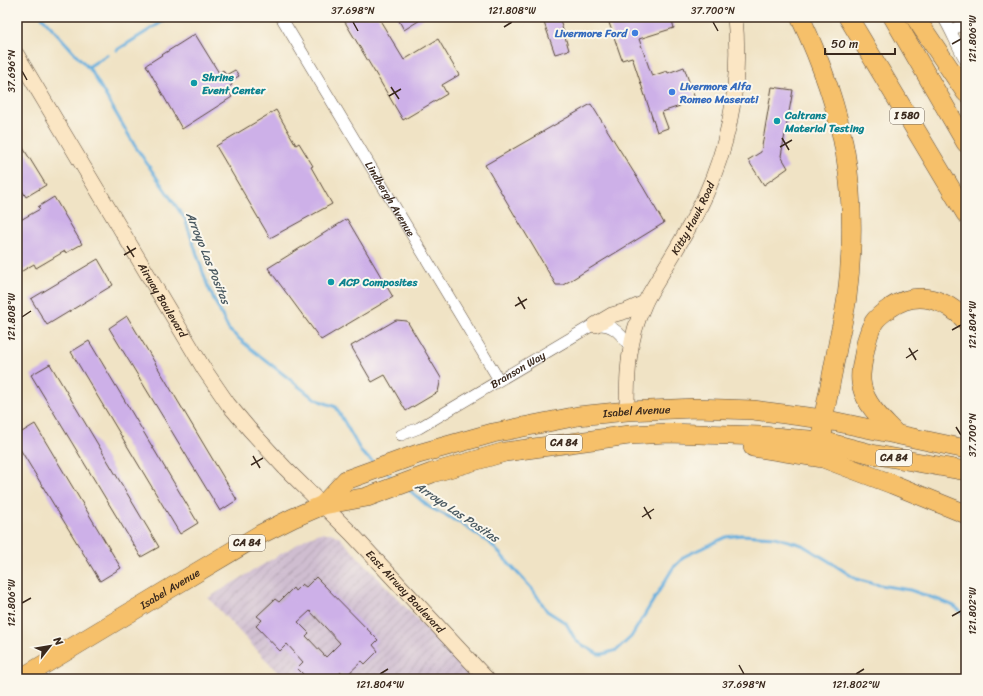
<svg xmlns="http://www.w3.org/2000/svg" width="983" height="696" viewBox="0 0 983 696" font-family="Sriracha,sans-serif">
  <defs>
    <pattern id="industrial-furrows" width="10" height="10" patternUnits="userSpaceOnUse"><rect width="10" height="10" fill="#cfbdd0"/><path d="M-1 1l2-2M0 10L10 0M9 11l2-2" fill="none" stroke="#a99aa8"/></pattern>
  </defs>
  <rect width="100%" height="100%" fill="#fbf7ec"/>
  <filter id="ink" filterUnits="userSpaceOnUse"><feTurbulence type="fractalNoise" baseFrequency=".025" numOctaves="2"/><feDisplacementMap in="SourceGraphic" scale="8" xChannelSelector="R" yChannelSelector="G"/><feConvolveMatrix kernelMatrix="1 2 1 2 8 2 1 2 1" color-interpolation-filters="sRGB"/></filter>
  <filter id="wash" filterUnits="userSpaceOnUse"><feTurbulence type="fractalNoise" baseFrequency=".012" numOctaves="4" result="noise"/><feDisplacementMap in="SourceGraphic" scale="16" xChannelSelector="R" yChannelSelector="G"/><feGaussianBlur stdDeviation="0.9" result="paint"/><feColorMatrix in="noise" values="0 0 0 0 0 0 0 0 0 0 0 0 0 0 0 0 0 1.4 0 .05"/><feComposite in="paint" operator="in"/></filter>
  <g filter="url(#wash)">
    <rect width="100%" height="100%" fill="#f0e3c5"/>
    <polygon fill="url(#industrial-furrows)" points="320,533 331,533 339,537 474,679 284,679 208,598 307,538"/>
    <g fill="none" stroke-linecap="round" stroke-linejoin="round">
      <g stroke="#66afde" stroke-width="3">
        <polyline points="42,17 92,72 135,146 185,219 208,287 229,330 250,348 311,396 320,401 336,407 362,453 373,462"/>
        <polyline points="117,50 170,17"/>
        <polyline points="88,67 107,55"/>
        <polyline points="386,472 395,480"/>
        <polyline points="408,489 429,507 459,522 491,544 533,590 547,611 566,623 576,641 598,654 603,654 617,650 631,637 673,568 685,556 726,537 741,535 775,537 802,545 827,560 856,579 874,584 910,590 939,600 954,606 966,616"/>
      </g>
    </g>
    <g id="blocks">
      <g fill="#cdb0e8" fill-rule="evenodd">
        <polygon points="342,17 378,17 404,60 438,39 459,75 442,85 447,94 403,120"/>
        <polygon points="397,17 425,17 404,30"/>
        <polygon points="542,17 559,17 569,50 555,54"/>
        <polygon points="607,17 671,17 674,28 639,39 652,76 667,71 668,73 684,67 695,99 679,104 680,106 662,112 668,128 657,132 632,57 622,60"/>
        <polygon points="195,34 219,73 223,70 226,75 235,70 239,76 230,81 232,85 227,88 232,97 182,129 146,65"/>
        <polygon points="772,87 793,90 781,156 788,168 764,185 748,160 761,152"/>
        <polygon points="591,104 643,187 664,223 563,285 556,285 485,165"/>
        <polygon points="276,110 296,145 299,143 313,166 311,167 332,204 270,238 216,146"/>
        <polygon points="17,138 46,185 26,197 17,182"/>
        <polygon points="54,197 82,244 66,253 65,251 36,268 34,264 17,274 17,222 40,209 38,207"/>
        <polygon points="347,219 393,297 321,340 268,268"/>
        <polygon points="98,259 113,285 47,325 31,299"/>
        <polygon points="127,316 237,500 220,511 109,328"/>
        <polygon points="396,320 407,321 441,378 438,392 406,411 385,375 372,382 351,346"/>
        <polygon points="89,341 198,523 180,534 71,352"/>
        <polygon points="50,364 159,547 141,557 31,375"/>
        <polygon points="35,424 121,568 100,581 17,444 17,435"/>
        <path d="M316,577l62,63 -5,5 5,6 -13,13 -3,-3 -16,15 -5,-4 -7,7h-26l-11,-11 6,-6 -16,-18 -7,7 -24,-25 6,-6 -5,-4 18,-17 4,3 14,-14 2,3 7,-7 4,3zM310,611l30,32 -14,14 -20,-21 3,-3 -11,-11z"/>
      </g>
    </g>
  </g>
  <g filter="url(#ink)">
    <use href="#blocks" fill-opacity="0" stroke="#564637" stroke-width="1"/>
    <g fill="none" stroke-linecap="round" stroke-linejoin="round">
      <g stroke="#564637" stroke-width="12">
        <g id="street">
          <path id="s1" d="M281,17l218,363"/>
          <path d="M943,17c9,15 14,29 23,44"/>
          <polyline points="952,30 966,22"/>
          <path id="s2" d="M401,435l18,-7 172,-102c20,-4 28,5 39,21"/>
        </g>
      </g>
      <g stroke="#564637" stroke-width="16">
        <g id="secondary">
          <path id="s3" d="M17,55l187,314 24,35 22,26 35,38 66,65 136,146"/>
          <polyline points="595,325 612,315 626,311 644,303"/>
          <path id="s4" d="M627,411c0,-37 1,-72 17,-106 4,-10 10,-18 15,-27 16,-27 34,-55 47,-84 25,-56 35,-116 29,-177"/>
        </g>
      </g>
      <g stroke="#564637" stroke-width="20">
        <g id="highway">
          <path d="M800,17c45,95 60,175 47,280 -2,14 -5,28 -8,41 -5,27 -10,54 -16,81v12"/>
          <polyline points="848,17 966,214"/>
          <polyline points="893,17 966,143"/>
          <polyline points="915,17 966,93"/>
          <path d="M896,434c-13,-14 -29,-27 -34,-47 -3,-11 0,-22 2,-33 2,-11 4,-22 10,-32 4,-6 10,-10 16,-14 27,-19 56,-9 76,13"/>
          <polyline points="753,447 823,458 892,484 966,514"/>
          <path id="s5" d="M323,505l23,-25 72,-26 75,-21 85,-17 49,-5 69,-3 57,2 70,9 143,30"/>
          <path id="s6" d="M20,679l154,-93 87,-52 32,-16 30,-13 44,-8 65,-24 73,-21 124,-17 39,-2 93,3 61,5 50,13 94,17"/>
        </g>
      </g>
      <use href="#street" stroke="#fff" stroke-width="11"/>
      <use href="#secondary" stroke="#fbe6c4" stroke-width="15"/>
      <use href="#highway" stroke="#f6c06b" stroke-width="19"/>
    </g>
  </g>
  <path fill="none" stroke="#3b2a1e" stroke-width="1.5" d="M353,22l5,9M713,22l5,9M504,27l8,-5M952,44l9,-5M22,71l5,9M391,87l8,12M389,96l12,-7M782,138l7,12M780,147l12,-7M127,246l7,11M124,255l12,-7M518,297l7,12M515,306l12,-7M22,317l9,-6M952,330l9,-5M909,348l7,12M906,358l12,-8M956,427l5,8M253,456l7,12M251,465l12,-7M644,507l7,12M642,517l12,-8M22,603l9,-5M952,616l9,-5M739,665l5,9M380,674l8,-5M856,674l8,-5"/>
  <g fill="#3f7fe0" stroke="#fbf7ec" stroke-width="1.5">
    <circle cx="635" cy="33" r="4"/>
    <circle cx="672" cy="92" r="4"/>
  </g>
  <g fill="#0f9aa8" stroke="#fbf7ec" stroke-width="1.5">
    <circle cx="194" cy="83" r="4"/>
    <circle cx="777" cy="121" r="4"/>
    <circle cx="331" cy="282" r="4"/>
  </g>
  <g text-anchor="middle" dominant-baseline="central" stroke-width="4" stroke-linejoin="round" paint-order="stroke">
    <g fill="#fbf7ec" stroke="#75685c" stroke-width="1">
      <rect x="890" y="108" width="34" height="16" rx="3"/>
      <rect x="546" y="435" width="36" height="16" rx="3"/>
      <rect x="876" y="450" width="36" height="16" rx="3"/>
      <rect x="229" y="535" width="36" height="16" rx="3"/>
    </g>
    <g font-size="10" font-weight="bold" fill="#3b2a1e">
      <text x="907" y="116">I 580</text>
      <text x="564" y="443">CA 84</text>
      <text x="894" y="458">CA 84</text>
      <text x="247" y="543">CA 84</text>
    </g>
    <g font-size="11" font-weight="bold" fill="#366cbe" stroke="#fbf7ec" text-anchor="end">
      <text x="627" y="33">Livermore Ford</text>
      <text x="680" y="86" text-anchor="start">Livermore Alfa<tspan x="680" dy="13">Romeo Maserati</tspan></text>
    </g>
    <g font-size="11" font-weight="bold" fill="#0d838f" stroke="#fbf7ec" text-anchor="start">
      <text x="202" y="77">Shrine<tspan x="202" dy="13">Event Center</tspan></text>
      <text x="785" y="115">Caltrans<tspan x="785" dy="13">Material Testing</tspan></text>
      <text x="339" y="282">ACP Composites</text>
    </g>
    <g font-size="11" fill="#3b2a1e" stroke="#fbf7ec">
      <text stroke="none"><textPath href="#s1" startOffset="212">Lindbergh Avenue</textPath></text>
      <text stroke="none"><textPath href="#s4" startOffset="208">Kitty Hawk Road</textPath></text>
      <text stroke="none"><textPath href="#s3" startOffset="285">Airway Boulevard</textPath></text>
      <text stroke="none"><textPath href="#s2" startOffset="134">Branson Way</textPath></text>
      <text stroke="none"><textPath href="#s5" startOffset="334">Isabel Avenue</textPath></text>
      <text stroke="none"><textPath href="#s6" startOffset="175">Isabel Avenue</textPath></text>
      <text stroke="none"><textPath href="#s3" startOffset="666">East Airway Boulevard</textPath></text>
    </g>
    <g font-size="12" font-style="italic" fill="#4a5961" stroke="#fbf7ec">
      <text transform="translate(208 258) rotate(68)">Arroyo Las Positas</text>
      <text transform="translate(457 512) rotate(34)">Arroyo Las Positas</text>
    </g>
  </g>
  <rect width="983" height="696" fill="none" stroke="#fbf7ec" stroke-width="44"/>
  <g transform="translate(50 646) rotate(59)" stroke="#fbf7ec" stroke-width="3" paint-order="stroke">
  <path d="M0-3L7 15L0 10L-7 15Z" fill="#3b2a1e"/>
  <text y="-6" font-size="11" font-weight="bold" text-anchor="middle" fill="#3b2a1e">N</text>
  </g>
  <path d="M825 48v6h70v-6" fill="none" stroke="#3b2a1e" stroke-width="2"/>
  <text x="831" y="48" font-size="12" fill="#3b2a1e" stroke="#fbf7ec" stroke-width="3" paint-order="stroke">50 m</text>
  <rect x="22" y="22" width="939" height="652" fill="none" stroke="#3b2a1e" stroke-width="1.5"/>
  <g font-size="10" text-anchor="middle" fill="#3b2a1e">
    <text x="353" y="14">37.698°N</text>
    <text x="512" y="14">121.808°W</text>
    <text x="713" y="14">37.700°N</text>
    <text transform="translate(972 39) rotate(-90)" y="4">121.806°W</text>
    <text transform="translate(11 71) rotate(-90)" y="4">37.696°N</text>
    <text transform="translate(11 317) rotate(-90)" y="4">121.808°W</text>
    <text transform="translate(972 325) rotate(-90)" y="4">121.804°W</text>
    <text transform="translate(972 435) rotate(-90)" y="4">37.700°N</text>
    <text transform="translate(11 603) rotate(-90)" y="4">121.806°W</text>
    <text transform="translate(972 611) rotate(-90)" y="4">121.802°W</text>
    <text x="380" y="688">121.804°W</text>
    <text x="744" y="688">37.698°N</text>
    <text x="856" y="688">121.802°W</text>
  </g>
</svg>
